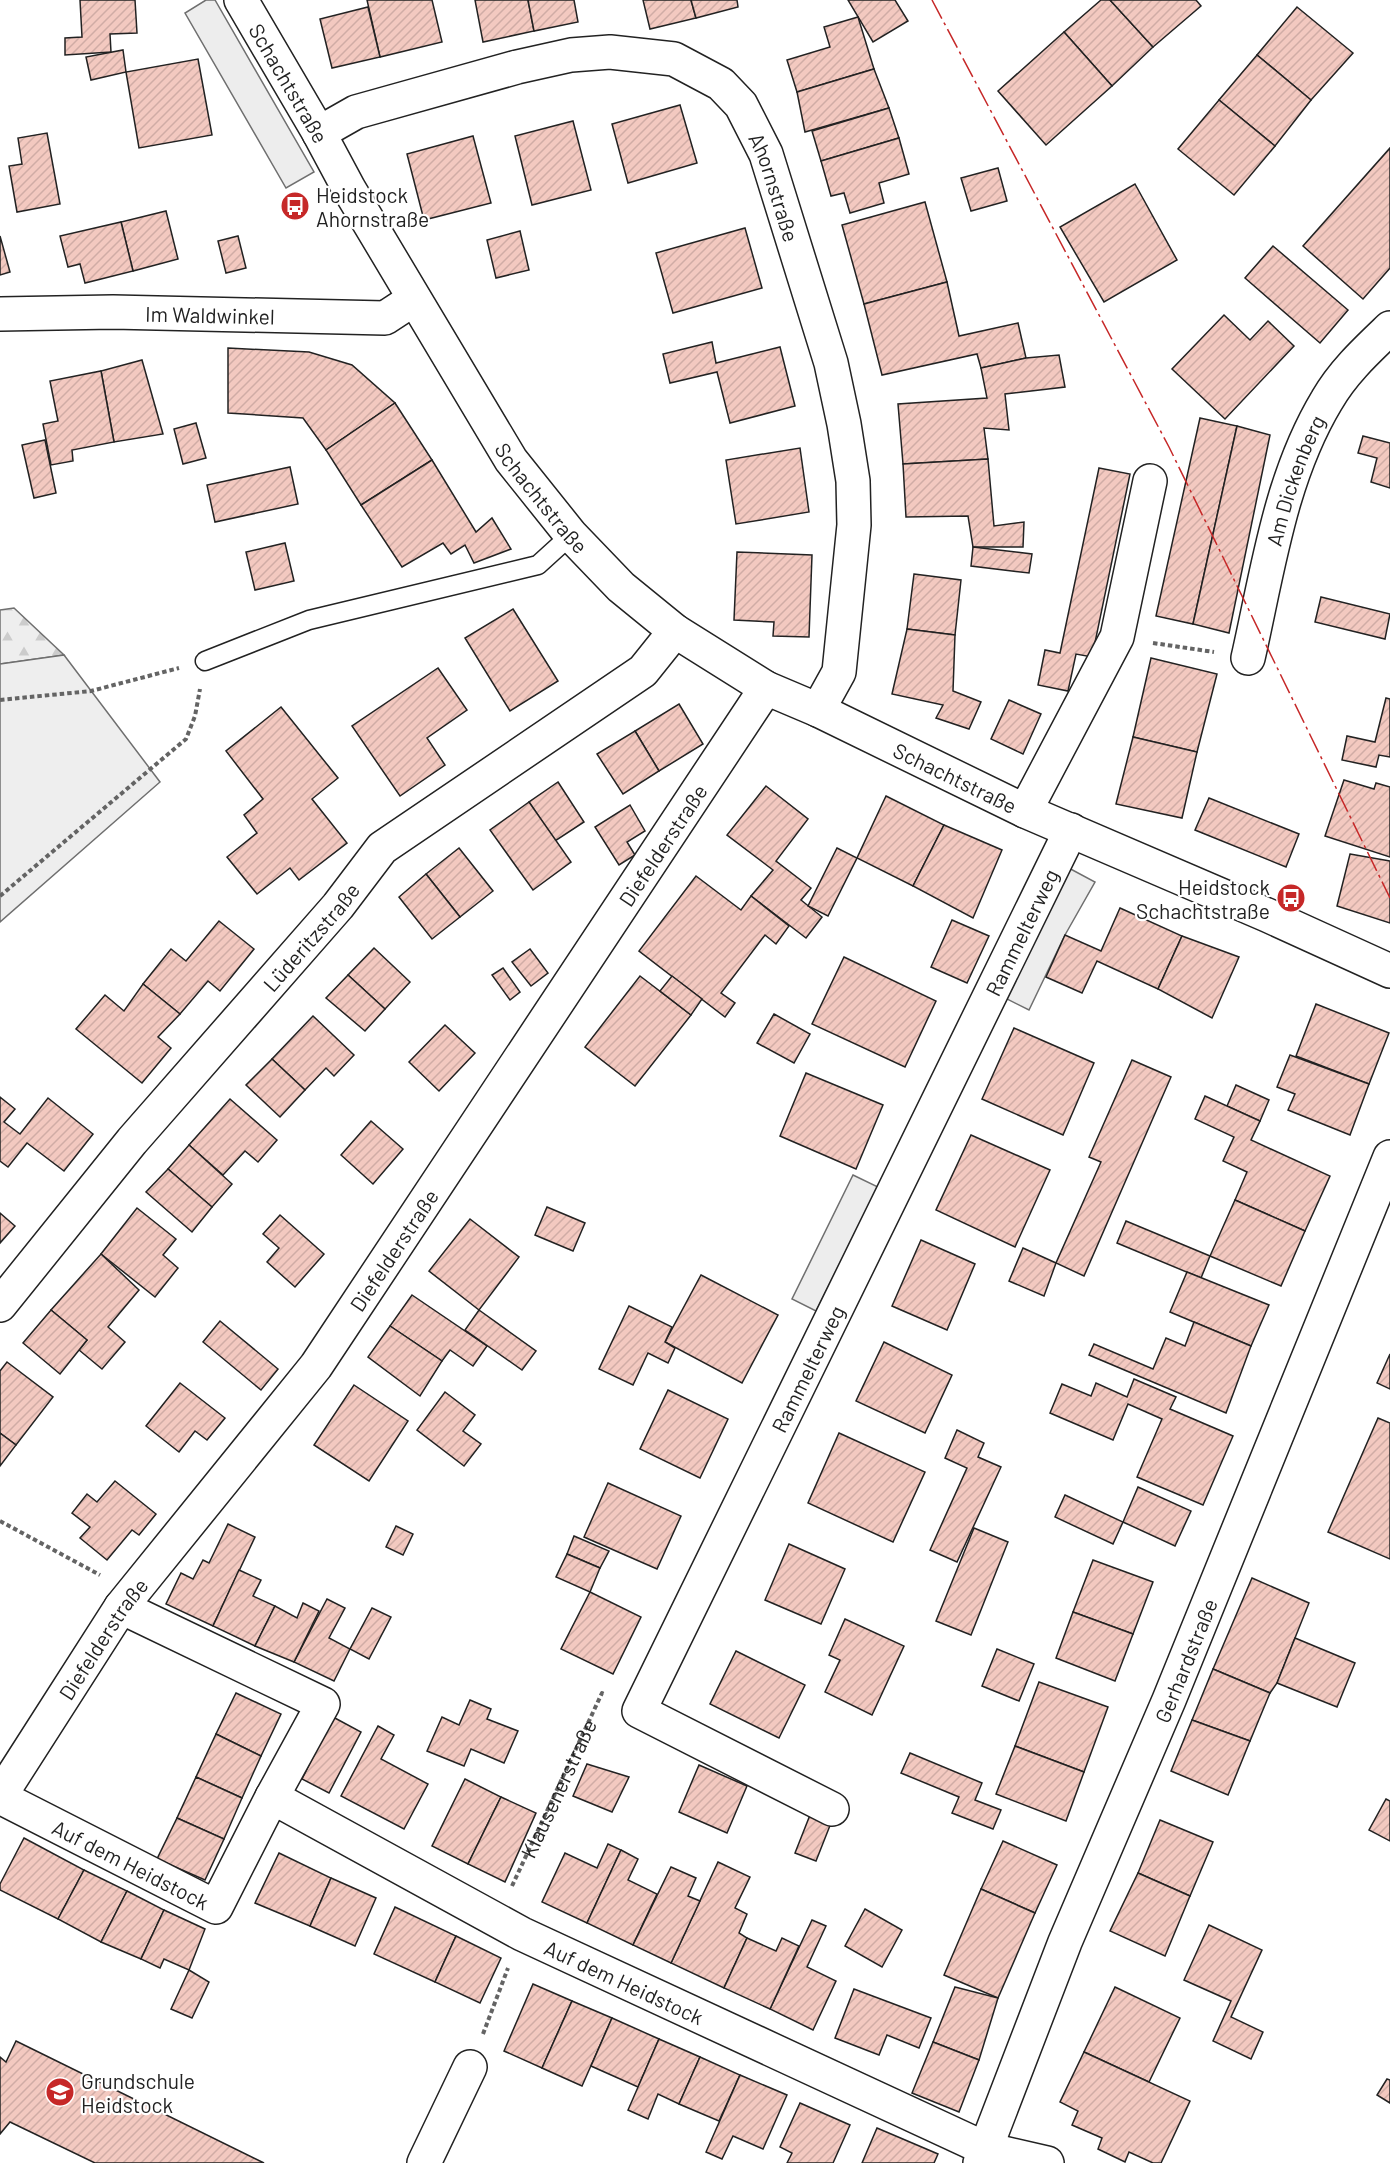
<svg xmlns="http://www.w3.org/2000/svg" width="1390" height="2163" viewBox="0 0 1390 2163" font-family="Barlow,sans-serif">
  <defs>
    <pattern id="forest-firs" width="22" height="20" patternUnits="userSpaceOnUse" patternTransform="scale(1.5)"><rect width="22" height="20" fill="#eee"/><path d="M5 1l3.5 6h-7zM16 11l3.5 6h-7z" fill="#ccc"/></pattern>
    <pattern id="building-hatch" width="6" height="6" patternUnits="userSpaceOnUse" patternTransform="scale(1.5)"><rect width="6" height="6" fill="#f3c9c0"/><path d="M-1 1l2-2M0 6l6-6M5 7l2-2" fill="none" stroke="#d0aca5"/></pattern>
  </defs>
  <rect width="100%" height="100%" fill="#fff"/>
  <polygon fill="url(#forest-firs)" stroke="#6f6f6f" stroke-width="1.5" points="14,608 64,655 0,664 0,610"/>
  <polygon fill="#eee" stroke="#6f6f6f" stroke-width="1.5" points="64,655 160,782 0,922 0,664"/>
  <g fill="#ededed" stroke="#6f6f6f" stroke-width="1.5">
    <polygon points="206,0 215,0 314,172 286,188 185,13"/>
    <polygon points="1065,866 1095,882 1065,935 1029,1010 999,995"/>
    <polygon points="853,1175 878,1187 816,1311 792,1299"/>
  </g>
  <g fill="url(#building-hatch)" stroke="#222" stroke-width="1.5">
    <polygon points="80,0 135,0 137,33 110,34 111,52 65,55 65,38 82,37"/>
    <polygon points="367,0 432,0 442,42 380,57"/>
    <polygon points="475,0 528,0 534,31 483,42"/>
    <polygon points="528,0 574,0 578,22 534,31"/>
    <polygon points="643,0 691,0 696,18 650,29"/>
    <polygon points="691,0 737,0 738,7 696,18"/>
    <polygon points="848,0 895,0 908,21 873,42"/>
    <polygon points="1101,0 1110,0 1153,47 1112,86 1064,32"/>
    <polygon points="1110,0 1196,0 1201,6 1153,47"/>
    <polygon points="368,7 380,57 332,68 320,19"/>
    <polygon points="1297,7 1353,53 1311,100 1257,55"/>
    <polygon points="858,17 874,69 797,92 787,60 830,47 824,27"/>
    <polygon points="1064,32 1112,86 1046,145 998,91"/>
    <polygon points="123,50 126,72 91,80 86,57"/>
    <polygon points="1257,55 1311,100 1275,146 1219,100"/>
    <polygon points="198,59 212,135 139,148 126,72"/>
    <polygon points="874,69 889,108 805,132 797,92"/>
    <polygon points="1219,100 1275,146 1234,195 1178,149"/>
    <polygon points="680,105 697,163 628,183 612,124"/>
    <polygon points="889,108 899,138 821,161 812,131"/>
    <polygon points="573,121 591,190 532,205 515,136"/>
    <polygon points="47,133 60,204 17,212 9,166 22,164 18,138"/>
    <polygon points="473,136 491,203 424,220 407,154"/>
    <polygon points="899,138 909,174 879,183 884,203 850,213 844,193 831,196 821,161"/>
    <polygon points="1390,148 1390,268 1363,299 1303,246"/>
    <polygon points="998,168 1007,201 971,211 961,178"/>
    <polygon points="1135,184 1177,260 1104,302 1060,227"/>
    <polygon points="925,202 947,282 864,304 842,225"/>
    <polygon points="166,211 178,259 133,271 121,222"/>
    <polygon points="121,222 133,271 85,283 80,264 68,267 60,236"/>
    <polygon points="745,228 762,288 673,313 656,253"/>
    <polygon points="520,231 529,270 496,278 487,240"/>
    <polygon points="0,236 10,272 0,275"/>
    <polygon points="238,236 246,268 226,273 218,241"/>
    <polygon points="1273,246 1348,310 1320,343 1245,278"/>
    <polygon points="947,282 959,336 1018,323 1026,358 981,368 977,354 882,375 864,304"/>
    <polygon points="1224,315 1250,340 1268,321 1294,346 1225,419 1172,369"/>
    <polygon points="712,342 716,363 780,347 795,406 730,423 717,372 670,383 663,354"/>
    <polygon points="228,348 309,352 352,365 395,403 326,450 303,418 228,413"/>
    <polygon points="1059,355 1065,387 1005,394 1009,430 984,428 988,459 903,464 898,404 987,398 981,368 1026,358"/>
    <polygon points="142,360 163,434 114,442 101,371"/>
    <polygon points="101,371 114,442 72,450 73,461 51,465 43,424 58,421 50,381"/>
    <polygon points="395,403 432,460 361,505 326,450"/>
    <polygon points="1200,418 1237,426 1193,624 1156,616"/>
    <polygon points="196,423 206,458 183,464 174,429"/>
    <polygon points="1237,426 1270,435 1229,633 1193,624"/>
    <polygon points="1363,436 1390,443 1390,488 1371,482 1377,458 1358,453"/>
    <polygon points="45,440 56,493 34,498 22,445"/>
    <polygon points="800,448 809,512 736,524 726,460"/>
    <polygon points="988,459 994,526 1024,522 1023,547 973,547 968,516 906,517 903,464"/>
    <polygon points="432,460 476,532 492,518 511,549 474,563 465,545 451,554 443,543 402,567 361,505"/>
    <polygon points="290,467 298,504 215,522 207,485"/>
    <polygon points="1099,468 1130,474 1092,657 1076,654 1068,691 1038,685 1045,650 1060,653"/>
    <polygon points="285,543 294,581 255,590 246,552"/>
    <polygon points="973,547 1032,554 1029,573 971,566"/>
    <polygon points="737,552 812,555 809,637 773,636 774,622 734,620"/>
    <polygon points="914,574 961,580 955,635 907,629"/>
    <polygon points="1321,597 1390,614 1385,639 1315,622"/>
    <polygon points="513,609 558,681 510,711 465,638"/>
    <polygon points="907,629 955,635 953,691 981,702 969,729 936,718 943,705 892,694"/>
    <polygon points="1151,658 1217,674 1197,752 1133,737"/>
    <polygon points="438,668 467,710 427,738 445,765 400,796 352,726"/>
    <polygon points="1386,698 1390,699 1390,757 1379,755 1376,767 1342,760 1347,736 1375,742"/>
    <polygon points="1009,700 1041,714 1023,754 991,739"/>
    <polygon points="679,704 703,744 659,771 635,731"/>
    <polygon points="281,707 338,778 312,799 347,843 299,880 290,868 257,894 227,857 257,833 244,815 263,799 226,751"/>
    <polygon points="635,731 659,771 623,794 597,754"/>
    <polygon points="1133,737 1197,752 1182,818 1116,804"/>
    <polygon points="1344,780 1374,789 1376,783 1390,787 1390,857 1325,836"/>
    <polygon points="558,782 584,822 555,841 529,802"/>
    <polygon points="766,786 808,819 776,861 811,888 801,900 822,917 806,938 751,896 773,870 727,835"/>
    <polygon points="886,796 944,825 913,886 857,858"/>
    <polygon points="1209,798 1299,834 1286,867 1195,830"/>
    <polygon points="529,802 571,862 533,890 490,830"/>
    <polygon points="630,805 645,831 627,842 635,855 619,865 595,827"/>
    <polygon points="944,825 1002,850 973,918 913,886"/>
    <polygon points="459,848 493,891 460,917 426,874"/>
    <polygon points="837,848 857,858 828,916 808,906"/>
    <polygon points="1350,854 1390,861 1390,923 1337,906"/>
    <polygon points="426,874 460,917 432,939 399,897"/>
    <polygon points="696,876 741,910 751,896 789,926 776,944 765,935 721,993 735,1003 725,1017 639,951"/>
    <polygon points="1120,908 1182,936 1158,989 1097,961 1082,993 1046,977 1065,935 1101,951"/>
    <polygon points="952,920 989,936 967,983 931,967"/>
    <polygon points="219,921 254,949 220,991 208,981 180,1014 143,984 171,949 186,961"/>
    <polygon points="1182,936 1239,957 1212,1018 1158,989"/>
    <polygon points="374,948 410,982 385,1009 348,975"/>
    <polygon points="530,949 548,973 531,986 512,962"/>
    <polygon points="844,957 936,1001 905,1067 812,1024"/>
    <polygon points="503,968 520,992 510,1000 492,975"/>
    <polygon points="348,975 385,1009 365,1031 326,998"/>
    <polygon points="640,976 691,1015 635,1086 585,1047"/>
    <polygon points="672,976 702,999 691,1015 660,991"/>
    <polygon points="143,984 180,1014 158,1037 171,1048 142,1083 76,1029 105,995 124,1011"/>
    <polygon points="1316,1004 1389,1033 1369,1084 1296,1056"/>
    <polygon points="774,1014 810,1034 794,1063 757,1043"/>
    <polygon points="313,1016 354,1055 334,1076 326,1068 305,1090 272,1059"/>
    <polygon points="445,1025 475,1053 439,1091 409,1062"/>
    <polygon points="1014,1028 1094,1063 1063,1135 982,1099"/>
    <polygon points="1290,1055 1369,1084 1350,1135 1288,1110 1295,1094 1277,1087"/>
    <polygon points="272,1059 305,1090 280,1117 246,1085"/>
    <polygon points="1132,1060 1171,1077 1084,1276 1056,1263 1101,1162 1089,1157"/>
    <polygon points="806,1073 883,1105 856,1169 780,1136"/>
    <polygon points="1236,1085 1269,1100 1260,1121 1227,1106"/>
    <polygon points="1205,1096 1260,1121 1251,1140 1330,1176 1305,1231 1235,1200 1247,1172 1223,1161 1234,1137 1195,1119"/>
    <polygon points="0,1097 15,1109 4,1122 20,1134 48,1098 93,1134 64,1171 27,1143 8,1167 0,1161"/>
    <polygon points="230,1099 277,1140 258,1162 245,1151 223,1175 189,1145"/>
    <polygon points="371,1121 403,1149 373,1184 341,1155"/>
    <polygon points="971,1135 1050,1170 1015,1247 936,1210"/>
    <polygon points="189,1145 232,1184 212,1207 168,1169"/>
    <polygon points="168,1169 212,1207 192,1232 146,1192"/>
    <polygon points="1235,1200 1305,1231 1281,1286 1210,1256"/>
    <polygon points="547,1207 585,1223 573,1251 535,1235"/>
    <polygon points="137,1208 176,1239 163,1255 178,1268 155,1297 101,1254"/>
    <polygon points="0,1213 15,1226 0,1243"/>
    <polygon points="280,1215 324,1254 295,1287 267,1262 279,1248 263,1234"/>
    <polygon points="470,1219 519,1257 479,1310 429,1271"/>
    <polygon points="1126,1221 1210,1256 1201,1278 1117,1243"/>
    <polygon points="921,1240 975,1264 947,1330 892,1306"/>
    <polygon points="1023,1248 1056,1263 1044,1296 1009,1281"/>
    <polygon points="101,1254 139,1290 108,1327 125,1342 102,1369 79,1350 87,1340 51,1310"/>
    <polygon points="1187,1272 1269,1305 1251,1346 1170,1312"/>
    <polygon points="701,1275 778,1315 742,1383 665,1342"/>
    <polygon points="412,1295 487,1346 473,1366 450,1350 442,1361 390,1326"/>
    <polygon points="629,1306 672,1327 665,1342 675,1348 668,1363 648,1353 633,1385 599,1369"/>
    <polygon points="51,1310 87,1340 60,1374 23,1343"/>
    <polygon points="479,1310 536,1351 522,1370 465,1330"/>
    <polygon points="220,1321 278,1369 261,1390 203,1342"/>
    <polygon points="1194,1322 1251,1346 1226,1413 1089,1355 1094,1344 1153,1369 1166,1338 1185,1346"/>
    <polygon points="390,1326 442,1361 420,1396 368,1357"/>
    <polygon points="884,1342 952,1375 925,1433 856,1401"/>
    <polygon points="1390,1354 1390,1389 1377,1383"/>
    <polygon points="7,1362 53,1397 16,1445 0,1433 0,1371"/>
    <polygon points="1134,1379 1176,1397 1170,1409 1233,1436 1203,1505 1137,1477 1162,1419 1128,1404 1113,1440 1050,1413 1062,1384 1091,1396 1096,1383 1127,1397"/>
    <polygon points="180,1383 225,1418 207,1440 195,1431 179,1452 146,1426"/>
    <polygon points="354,1385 408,1421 369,1481 314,1445"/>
    <polygon points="668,1390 728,1419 700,1478 640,1449"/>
    <polygon points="445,1392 475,1415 463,1431 481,1444 464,1466 417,1430"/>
    <polygon points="1378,1418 1390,1423 1390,1559 1328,1532"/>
    <polygon points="957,1430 984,1443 978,1457 1001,1467 957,1562 930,1550 967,1468 945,1458"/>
    <polygon points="0,1433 16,1445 0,1466"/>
    <polygon points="839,1433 925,1472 893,1542 808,1503"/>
    <polygon points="115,1481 156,1514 139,1535 132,1530 107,1560 80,1538 90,1527 72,1513 87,1494 97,1502"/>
    <polygon points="608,1483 681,1516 657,1569 584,1537"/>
    <polygon points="1138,1487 1191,1511 1175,1546 1123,1522"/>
    <polygon points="1065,1495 1123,1522 1113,1544 1055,1517"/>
    <polygon points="228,1524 255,1537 213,1626 166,1604 181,1573 193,1579 203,1560 209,1563"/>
    <polygon points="396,1526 413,1534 403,1555 386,1547"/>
    <polygon points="974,1528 1008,1542 971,1635 936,1621"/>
    <polygon points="574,1536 609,1551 600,1568 567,1554"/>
    <polygon points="789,1544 845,1569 821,1624 765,1600"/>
    <polygon points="567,1554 600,1568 590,1592 556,1577"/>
    <polygon points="1093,1560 1153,1582 1133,1634 1073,1612"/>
    <polygon points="239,1570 261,1580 253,1596 275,1606 255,1646 213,1626"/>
    <polygon points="1252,1578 1309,1603 1277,1683 1270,1693 1213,1669"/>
    <polygon points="590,1592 641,1617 613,1674 561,1649"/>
    <polygon points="327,1599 345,1608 329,1638 350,1649 334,1681 294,1662"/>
    <polygon points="303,1603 319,1611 294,1662 255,1646 275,1606 297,1618"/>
    <polygon points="372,1608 391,1617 369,1659 350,1649"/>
    <polygon points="1073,1612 1133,1634 1115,1681 1056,1658"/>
    <polygon points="845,1619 904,1646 872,1715 825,1692 840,1660 829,1655"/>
    <polygon points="1295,1638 1355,1663 1337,1707 1277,1683"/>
    <polygon points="997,1649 1034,1664 1019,1701 982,1686"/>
    <polygon points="736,1651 805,1685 779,1738 710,1704"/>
    <polygon points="1213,1669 1270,1693 1250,1741 1192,1720"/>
    <polygon points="1039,1682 1108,1707 1084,1772 1015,1746"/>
    <polygon points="236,1693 281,1714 261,1756 216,1734"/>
    <polygon points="470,1700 491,1709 487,1719 518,1731 504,1763 471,1749 464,1766 427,1751 442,1717 459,1725"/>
    <polygon points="333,1717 361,1732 329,1793 302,1779"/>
    <polygon points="1192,1720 1250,1741 1228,1795 1171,1771"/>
    <polygon points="378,1726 394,1735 381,1759 428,1784 404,1829 341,1796"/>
    <polygon points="216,1734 261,1756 242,1798 196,1777"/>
    <polygon points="1015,1746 1084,1772 1066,1821 996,1794"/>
    <polygon points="910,1753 982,1783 975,1800 1001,1810 993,1829 952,1813 959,1797 901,1773"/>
    <polygon points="587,1764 629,1777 612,1812 573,1796"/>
    <polygon points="699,1765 747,1786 727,1833 679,1812"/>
    <polygon points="196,1777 242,1798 224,1839 177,1818"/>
    <polygon points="465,1779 501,1797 468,1864 432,1846"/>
    <polygon points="501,1797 536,1813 505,1882 468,1864"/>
    <polygon points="1386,1799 1390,1801 1390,1841 1369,1830"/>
    <polygon points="810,1815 831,1823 816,1861 795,1853"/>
    <polygon points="177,1818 224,1839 205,1880 157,1859"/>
    <polygon points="1160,1820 1213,1842 1190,1896 1138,1873"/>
    <polygon points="24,1838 84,1870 58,1919 0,1890 0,1884"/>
    <polygon points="1003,1841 1057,1865 1035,1913 981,1889"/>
    <polygon points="608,1844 621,1850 587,1923 542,1902 565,1853 597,1868"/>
    <polygon points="621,1850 638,1859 628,1880 657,1894 633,1945 587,1923"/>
    <polygon points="279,1853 331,1878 310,1926 255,1903"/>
    <polygon points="718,1862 750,1877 735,1908 747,1914 739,1933 747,1938 724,1988 671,1963"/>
    <polygon points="671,1867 696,1878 688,1896 700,1901 671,1963 633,1945"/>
    <polygon points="84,1870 127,1891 101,1942 58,1919"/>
    <polygon points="1138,1873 1190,1896 1165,1956 1110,1931"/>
    <polygon points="331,1878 376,1898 355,1946 310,1926"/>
    <polygon points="981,1889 1035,1913 998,1998 944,1975"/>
    <polygon points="127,1891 164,1910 141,1959 101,1942"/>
    <polygon points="395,1907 456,1936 435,1982 374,1954"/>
    <polygon points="865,1909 902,1930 882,1967 845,1946"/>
    <polygon points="164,1910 205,1929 189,1970 164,1959 160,1968 141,1959"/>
    <polygon points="812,1920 826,1926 807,1967 836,1981 813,2030 770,2009"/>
    <polygon points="1209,1925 1262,1950 1231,2017 1263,2032 1251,2059 1213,2041 1231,2001 1184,1980"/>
    <polygon points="456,1936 501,1958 480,2003 435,1982"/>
    <polygon points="747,1938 776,1951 782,1938 799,1946 770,2009 724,1988"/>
    <polygon points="189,1970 209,1982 192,2018 171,2009"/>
    <polygon points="533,1984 572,2001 542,2068 504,2051"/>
    <polygon points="955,1987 998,1998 979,2060 933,2042"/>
    <polygon points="1115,1987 1180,2018 1149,2082 1084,2052"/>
    <polygon points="854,1989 931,2018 919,2048 887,2035 879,2055 835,2038"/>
    <polygon points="572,2001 612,2018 582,2086 542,2068"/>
    <polygon points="612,2018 659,2039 638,2087 591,2066"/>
    <polygon points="659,2039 700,2057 679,2104 658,2094 648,2119 628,2110"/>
    <polygon points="16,2041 264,2163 95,2163 10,2122 0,2134 0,2057 6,2062"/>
    <polygon points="933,2042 979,2060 959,2112 912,2093"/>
    <polygon points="1084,2052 1190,2101 1161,2163 1153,2163 1129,2152 1125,2162 1098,2149 1102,2138 1072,2125 1078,2111 1060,2102"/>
    <polygon points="700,2057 740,2075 719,2121 679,2104"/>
    <polygon points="740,2075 787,2095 763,2149 733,2136 722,2159 706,2152"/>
    <polygon points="1387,2079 1390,2080 1390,2103 1377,2095"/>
    <polygon points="800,2103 850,2125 833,2163 787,2163 792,2153 780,2147"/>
    <polygon points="877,2128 938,2154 934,2163 862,2163"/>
  </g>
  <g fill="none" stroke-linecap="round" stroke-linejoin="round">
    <g stroke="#222" stroke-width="21">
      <polyline id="service" points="205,661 309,620 538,565 571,535"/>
    </g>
    <g stroke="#222" stroke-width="36">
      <g id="minor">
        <path id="s2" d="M241,0l78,133 30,56 162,271 60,75 50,52 54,44 91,57 52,22 207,101 242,104 123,56"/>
        <path id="s3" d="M319,133l37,-21 161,-45 54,-12 39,-3 64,7 47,25 20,21 25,49 65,209 13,61 9,57 1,44 -15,147 -21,38"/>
        <path id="s4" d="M0,314l113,-2 272,6 29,-19"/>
        <path id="s5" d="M1248,658c20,-88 32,-180 79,-258 16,-28 40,-50 63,-72"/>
        <polyline points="1025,811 1117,637 1150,481"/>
        <path id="s6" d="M0,1305l132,-164 206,-235 44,-58 261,-177 32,-40"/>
        <path id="s7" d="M0,1796l121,-189 195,-241 450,-678"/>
        <path id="s8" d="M0,1797l216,110 56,-110 51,-93 -202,-97"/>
        <path id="s9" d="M272,1797l250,137 464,215 61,14"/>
        <path id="s10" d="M832,1809l-193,-98 432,-881"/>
        <polyline points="424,2163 470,2067"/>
      </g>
    </g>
    <g stroke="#222" stroke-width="36">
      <g id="tertiary">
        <path id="s11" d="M980,2163l85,-221 104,-242 221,-543"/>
      </g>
    </g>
    <g stroke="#646464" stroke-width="4" stroke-dasharray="4.5 3" stroke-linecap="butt">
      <polyline points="1153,643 1214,652"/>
      <polyline points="0,700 91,691 179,668"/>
      <polyline points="0,896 186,739 195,716 200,689"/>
      <polyline points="0,1521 100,1575"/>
      <path id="s1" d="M512,1886l90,-193 4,2"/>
      <polyline points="483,2034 508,1968"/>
    </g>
    <use href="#service" stroke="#fff" stroke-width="18"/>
    <use href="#minor" stroke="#fff" stroke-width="33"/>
    <use href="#tertiary" stroke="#fff" stroke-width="33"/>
    <polyline stroke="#c62828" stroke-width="1.5" stroke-dasharray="21 4.5 3 4.5" stroke-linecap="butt" points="932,0 1169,447 1390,898"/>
  </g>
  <defs>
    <g id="bus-disc" transform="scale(1.5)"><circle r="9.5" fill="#c62828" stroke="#fff"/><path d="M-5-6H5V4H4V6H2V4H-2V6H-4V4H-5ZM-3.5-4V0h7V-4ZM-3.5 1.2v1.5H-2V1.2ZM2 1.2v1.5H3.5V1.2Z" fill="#fff"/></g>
    <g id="school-disc" transform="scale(1.5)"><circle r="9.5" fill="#c62828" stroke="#fff"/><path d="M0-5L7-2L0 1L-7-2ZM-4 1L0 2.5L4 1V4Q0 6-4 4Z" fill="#fff"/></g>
  </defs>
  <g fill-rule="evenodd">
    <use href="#bus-disc" x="295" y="206"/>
    <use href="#bus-disc" x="1291" y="898"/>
    <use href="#school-disc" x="60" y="2092"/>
  </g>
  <g text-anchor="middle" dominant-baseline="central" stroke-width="4.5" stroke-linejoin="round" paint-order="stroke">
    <g font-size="21" fill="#222" stroke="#fff">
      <text stroke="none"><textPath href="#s2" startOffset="96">Schachtstraße</textPath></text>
      <text stroke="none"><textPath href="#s3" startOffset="540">Ahornstraße</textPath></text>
      <text stroke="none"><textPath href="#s4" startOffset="210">Im Waldwinkel</textPath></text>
      <text stroke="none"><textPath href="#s5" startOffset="184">Am Dickenberg</textPath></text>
      <text stroke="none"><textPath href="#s2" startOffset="582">Schachtstraße</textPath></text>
      <text stroke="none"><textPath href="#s2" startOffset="1088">Schachtstraße</textPath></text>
      <text stroke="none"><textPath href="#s7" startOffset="1160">Diefelderstraße</textPath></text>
      <text stroke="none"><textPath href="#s10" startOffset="1084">Rammelterweg</textPath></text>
      <text stroke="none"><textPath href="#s6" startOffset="482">Lüderitzstraße</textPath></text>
      <text stroke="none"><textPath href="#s7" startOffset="674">Diefelderstraße</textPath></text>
      <text stroke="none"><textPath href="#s10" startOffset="598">Rammelterweg</textPath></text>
      <text stroke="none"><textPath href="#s7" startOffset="188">Diefelderstraße</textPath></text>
      <text stroke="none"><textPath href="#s11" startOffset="543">Gerhardstraße</textPath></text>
      <text stroke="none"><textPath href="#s1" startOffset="108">Klausenerstraße</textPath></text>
      <text stroke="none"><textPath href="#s8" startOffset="147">Auf dem Heidstock</textPath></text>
      <text stroke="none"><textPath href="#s9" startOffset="398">Auf dem Heidstock</textPath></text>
    </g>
    <g font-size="21" fill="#222" stroke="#fff" text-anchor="start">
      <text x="316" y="194">Heidstock<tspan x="316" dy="24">Ahornstraße</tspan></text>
      <text x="1270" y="886" text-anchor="end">Heidstock<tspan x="1270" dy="24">Schachtstraße</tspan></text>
      <text x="81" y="2080">Grundschule<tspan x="81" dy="24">Heidstock</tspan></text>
    </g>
  </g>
</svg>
